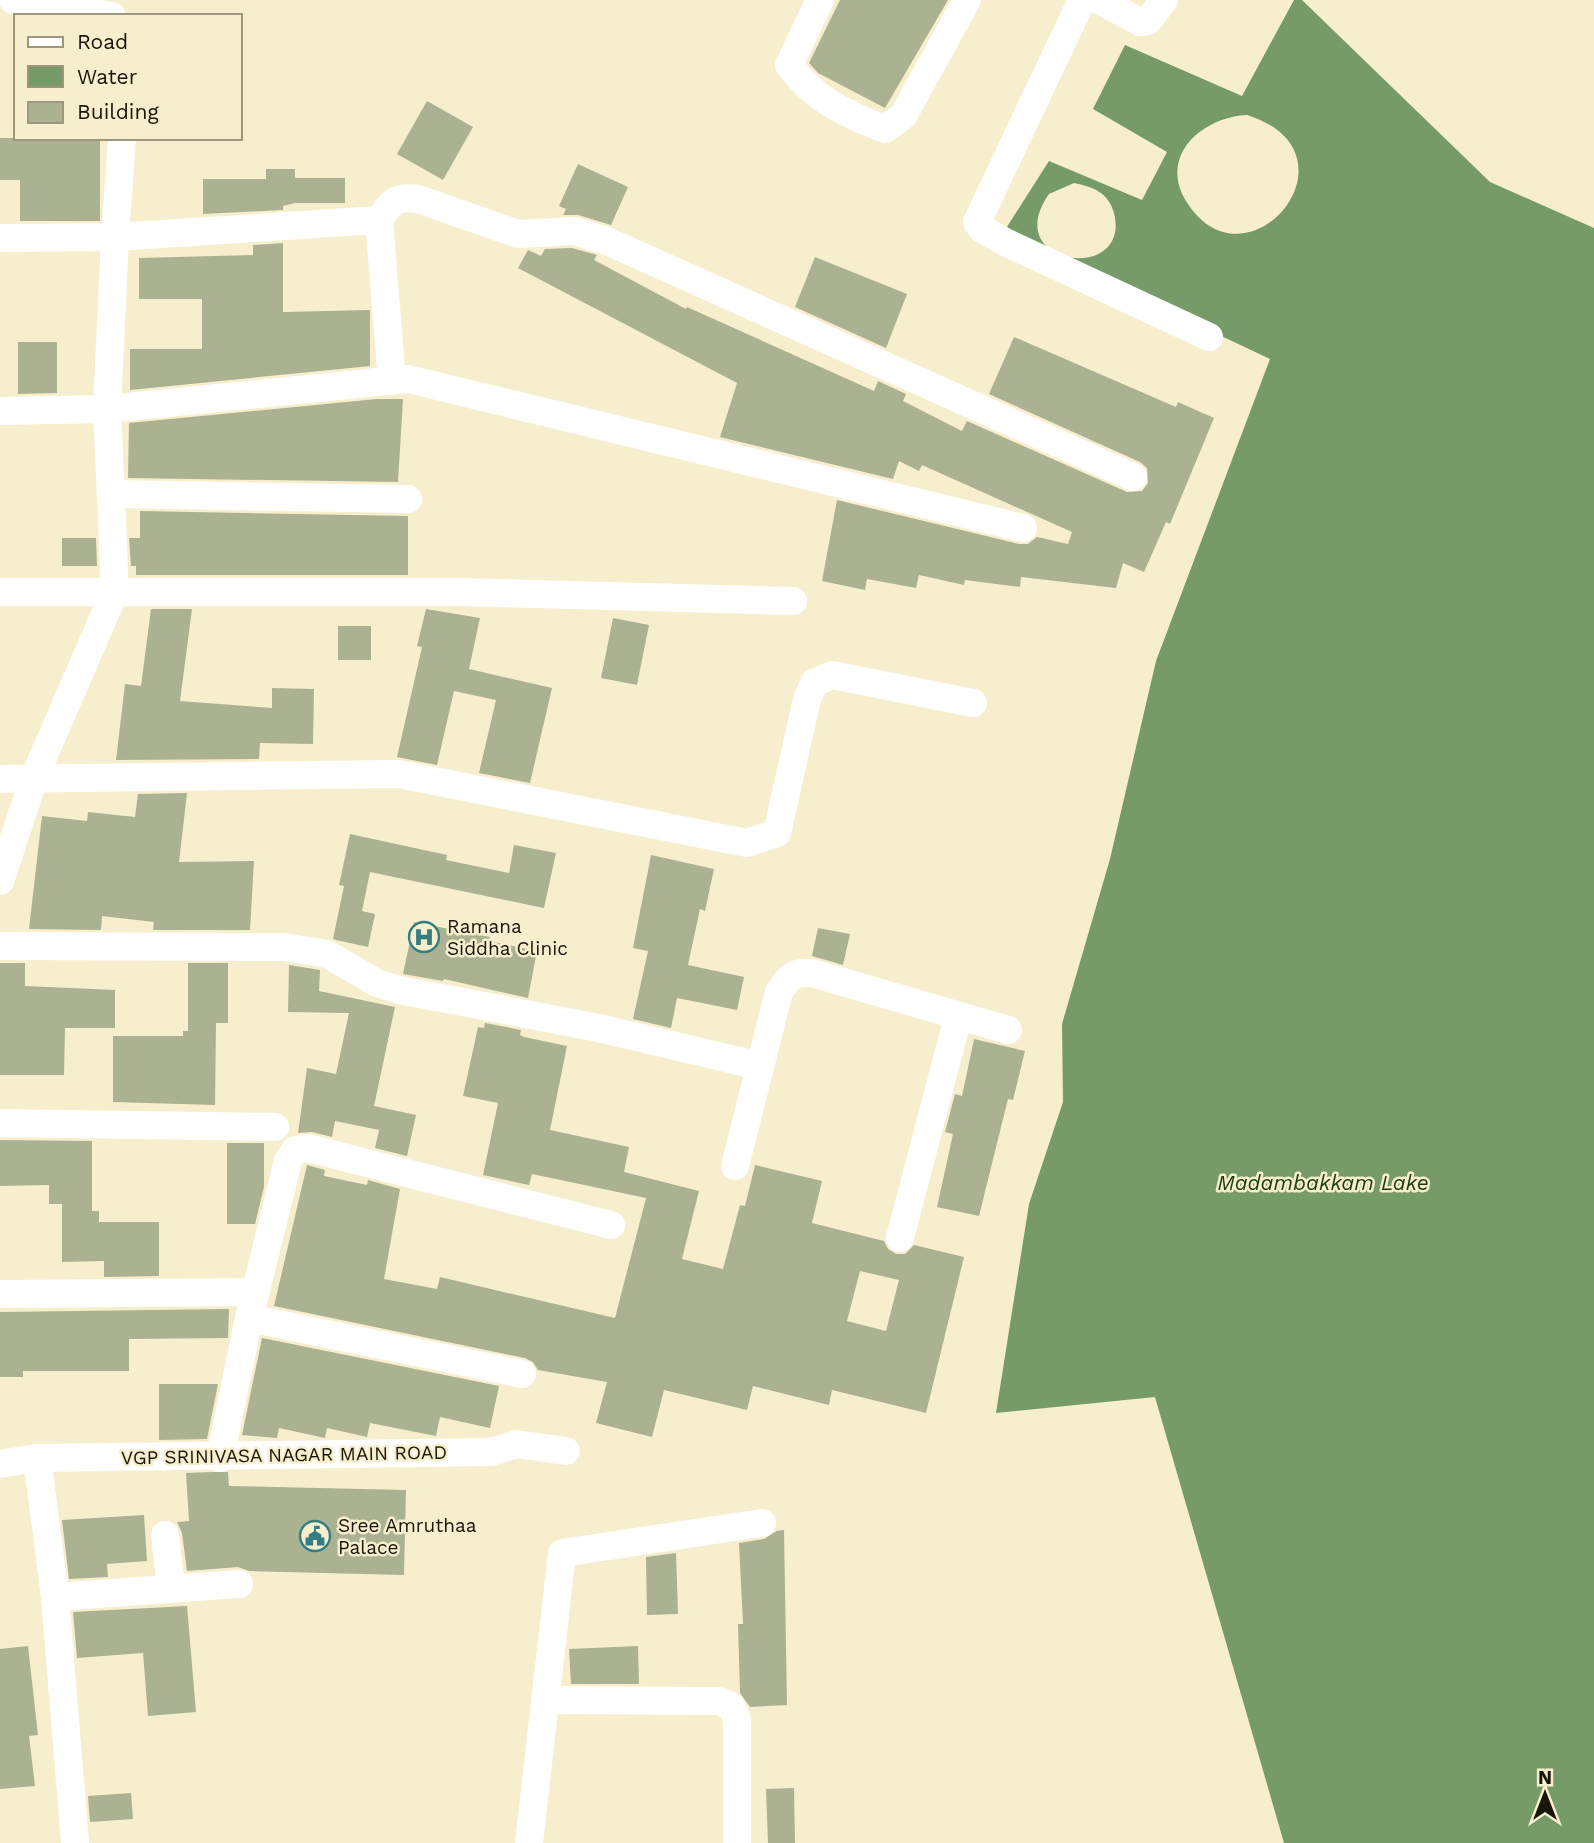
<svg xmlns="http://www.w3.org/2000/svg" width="1594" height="1843" viewBox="0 0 1594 1843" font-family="'Work Sans',sans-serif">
  <rect width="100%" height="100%" fill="#f6eecc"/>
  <path fill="#769b68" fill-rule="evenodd" d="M1294,0h8l188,182 104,46v1615h-310l-129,-446 -159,16 33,-209 34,-102 -1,-78 48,-165 46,-198 114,-302 -267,-126 46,-72 93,39 25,-48 -74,-43 32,-64 117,51zM1247,115c121,38 -1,183 -61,86 -28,-46 17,-84 61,-86zM1074,183c19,4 34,9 40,30 18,71 -116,54 -65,-19z"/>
  <g fill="#abb292" fill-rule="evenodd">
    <polygon points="840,0 948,0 885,108 818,73 809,63"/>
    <polygon points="427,101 473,127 443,180 397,154"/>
    <polygon points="0,138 100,138 100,221 20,221 20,180 0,180"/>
    <polygon points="578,164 628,187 611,225 578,215 563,215 566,209 559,206"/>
    <polygon points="266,169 295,169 295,178 345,178 345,203 295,203 283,206 283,210 203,214 203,179 266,179"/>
    <polygon points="283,243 283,312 370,310 370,366 130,390 130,349 202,349 202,299 139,299 139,258 253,255 253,245"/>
    <polygon points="572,248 597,255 594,260 686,309 687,307 874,391 878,381 906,394 903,401 962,431 967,421 1127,492 1142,491 1148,483 1147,468 1140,462 989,394 1014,337 1176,407 1178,402 1214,418 1170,524 1166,522 1144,572 1123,563 1116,588 1021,577 1020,587 965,580 964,585 919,575 916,588 867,579 865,590 822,581 837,500 1019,544 1028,544 1037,537 1068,544 1072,532 922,465 919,471 899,461 893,479 720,437 737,383 518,268 528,250 541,256 545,249"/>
    <polygon points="815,257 907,294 886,348 795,307"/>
    <polygon points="18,342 57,342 57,393 18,394"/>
    <polygon points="377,399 403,399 398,482 128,478 129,423"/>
    <polygon points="140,511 408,516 408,575 136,575 136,566 131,566 129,538 140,538"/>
    <polygon points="62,538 96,538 97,566 62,566"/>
    <polygon points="151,609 192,609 180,701 272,708 272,688 314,689 313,744 260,743 259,759 116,760 125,684 141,686"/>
    <polygon points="426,609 480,618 469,669 552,688 530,783 479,773 496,700 454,691 437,765 397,757 422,647 417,646"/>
    <polygon points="613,618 649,625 637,685 601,678"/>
    <rect x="338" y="626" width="33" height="34"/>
    <polygon points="187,793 179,862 254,861 250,930 153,930 154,922 102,916 101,930 29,929 42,816 87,821 88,812 135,817 138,794"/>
    <polygon points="350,834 447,855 446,860 509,873 514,845 556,853 544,908 370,872 362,911 375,914 368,947 336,940 333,939 344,886 339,885"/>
    <polygon points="651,855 714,869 705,911 700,909 688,965 744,977 737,1010 677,998 671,1028 633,1019 648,951 633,948"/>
    <polygon points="414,922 490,937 489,941 537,951 528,998 444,979 443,981 403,974"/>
    <polygon points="818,928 850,934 843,965 812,956"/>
    <polygon points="0,963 25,963 25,986 115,990 115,1028 65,1028 64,1075 0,1075"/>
    <polygon points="188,963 228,963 228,1023 216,1023 215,1105 113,1102 113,1036 183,1036 183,1031 188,1031"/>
    <polygon points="289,965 320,970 319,991 395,1007 374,1106 416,1115 407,1156 375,1148 379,1130 335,1121 332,1137 312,1132 298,1133 307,1068 336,1074 349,1013 288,1012"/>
    <path d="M485,1023l36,7 -1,5 4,2 43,9 -17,84 79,17 -5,25 75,19 -17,68 41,10 17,-64 5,1 10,-41 67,16 -10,42 72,18 4,8 8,5h9l9,-9 50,12 -38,156 -94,-23 -3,15 -76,-19 -6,24 -83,-20 -12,47 -56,-14 11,-41 -69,-12 -5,-8 -8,-4 -251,-52 33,-141 18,5 -1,6 43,9 1,-5 32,9 -16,90 53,10 3,-12 175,41 31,-120 -114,-24 -3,11 -46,-10 15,-72 -35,-7 15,-69 6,1zM860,1271l39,9 -13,51 -39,-10z"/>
    <polygon points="974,1039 1025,1051 1013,1100 1008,1099 979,1216 937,1207 953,1134 945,1132 955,1094 962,1096"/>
    <polygon points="0,1140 92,1141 92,1211 99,1211 99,1222 159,1222 159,1276 104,1277 104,1261 62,1262 62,1204 49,1204 49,1185 0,1186"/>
    <polygon points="227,1143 264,1143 264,1187 255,1224 227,1224"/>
    <polygon points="229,1309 228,1338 129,1339 129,1371 23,1371 23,1377 0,1377 0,1312"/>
    <polygon points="262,1338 499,1386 490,1428 440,1417 436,1436 370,1423 367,1437 327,1428 325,1438 279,1428 277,1438 242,1435"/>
    <polygon points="159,1384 218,1384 207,1439 159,1440"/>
    <polygon points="213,1472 228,1472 229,1486 406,1490 404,1575 249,1571 238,1567 187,1571 182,1533 177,1522 189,1521 186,1473"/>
    <polygon points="144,1515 147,1561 107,1564 108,1577 69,1579 62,1520"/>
    <polygon points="784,1530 787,1705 750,1707 740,1693 738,1624 743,1624 739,1543 764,1539 777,1531"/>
    <polygon points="676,1553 678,1614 647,1615 646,1557"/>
    <polygon points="187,1606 196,1712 148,1716 143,1653 77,1658 73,1612"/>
    <polygon points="28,1646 38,1735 29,1736 35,1786 0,1789 0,1649"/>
    <polygon points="638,1646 639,1684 571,1684 569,1649"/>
    <polygon points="794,1788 795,1843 768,1843 766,1789"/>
    <polygon points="131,1793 133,1819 90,1822 88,1796"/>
  </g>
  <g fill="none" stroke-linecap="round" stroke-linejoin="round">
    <g stroke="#fff" stroke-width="28">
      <polyline points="13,0 112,16"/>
      <path d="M820,0l-31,65c25,34 56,49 96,64l18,-13 64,-116"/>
      <polyline points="1082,0 977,222 982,229 1005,242 1209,337"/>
      <polyline points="1099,0 1140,22 1148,21 1164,0"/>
      <polyline points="379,220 392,381"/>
      <polyline points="0,238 115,237 122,138"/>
      <polyline points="0,411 107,409 408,379 1023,528"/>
      <polyline points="111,494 408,499"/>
      <polyline points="0,592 459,592 793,601"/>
      <polyline points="0,779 399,774 747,843 777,833 807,699 814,683 832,675 973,703"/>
      <path d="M0,881l34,-103 81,-187 -8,-182 8,-172 264,-17c12,-18 16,-24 39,-21l100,35 56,-3 33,10 526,236"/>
      <polyline points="0,946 284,947 327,954 377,983 399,990 599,1028 760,1066"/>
      <polyline points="0,1123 275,1127"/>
      <path d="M735,1166l44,-174c10,-15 14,-21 33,-19l196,57"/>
      <polyline points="900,1238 958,1017"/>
      <polyline points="0,1294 256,1292"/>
      <polyline points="249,1318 522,1374"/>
      <polyline points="37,1458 55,1597 75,1843"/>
      <polyline points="220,1458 249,1318 288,1161 295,1150 308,1148 611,1225"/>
      <polyline points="0,1464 37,1458 491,1452 517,1444 566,1451"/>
      <polyline points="165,1535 171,1588"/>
      <polyline points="55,1597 239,1584"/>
      <polyline points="546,1700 719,1701 731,1706 737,1719 737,1843"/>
      <polyline points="529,1843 562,1553 762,1523"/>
    </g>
  </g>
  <defs>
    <g id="hospital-ring" transform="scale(1.575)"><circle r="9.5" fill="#f6eecc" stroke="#347d80" stroke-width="1.5"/><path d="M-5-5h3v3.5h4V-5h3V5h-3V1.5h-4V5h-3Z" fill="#347d80"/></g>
    <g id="civic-ring" transform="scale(1.575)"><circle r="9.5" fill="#f6eecc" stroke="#347d80" stroke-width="1.5"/><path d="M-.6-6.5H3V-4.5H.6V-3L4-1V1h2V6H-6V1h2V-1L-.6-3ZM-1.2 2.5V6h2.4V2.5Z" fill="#347d80"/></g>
  </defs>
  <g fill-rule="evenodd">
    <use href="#hospital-ring" x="424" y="937"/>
    <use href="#civic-ring" x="315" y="1536"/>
  </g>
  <g text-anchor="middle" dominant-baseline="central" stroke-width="5" stroke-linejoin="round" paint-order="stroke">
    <g font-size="19" fill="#181509" stroke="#f6eecc" text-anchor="start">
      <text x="447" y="926">Ramana<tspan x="447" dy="22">Siddha Clinic</tspan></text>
      <text x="338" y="1525">Sree Amruthaa<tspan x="338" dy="22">Palace</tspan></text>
    </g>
    <g font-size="19" fill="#181509" stroke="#f6eecc">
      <text transform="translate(284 1455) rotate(-1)">VGP SRINIVASA NAGAR MAIN ROAD</text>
    </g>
    <g font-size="21" font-style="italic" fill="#193d06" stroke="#f6eecc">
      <text x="1323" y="1182">Madambakkam Lake</text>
    </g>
  </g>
  <rect x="14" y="14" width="228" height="126" fill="#f6eecc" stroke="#9d977e" stroke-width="2"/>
  <rect x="28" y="37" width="35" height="10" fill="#ffffff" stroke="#9d977e" stroke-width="2"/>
  <text x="77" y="49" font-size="21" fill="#181509">Road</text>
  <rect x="28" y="66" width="35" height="21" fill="#769b68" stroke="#9d977e" stroke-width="2"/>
  <text x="77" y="84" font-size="21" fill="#181509">Water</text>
  <rect x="28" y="102" width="35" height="21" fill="#abb292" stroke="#9d977e" stroke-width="2"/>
  <text x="77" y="119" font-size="21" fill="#181509">Building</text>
  <g transform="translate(1545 1794)" stroke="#f6eecc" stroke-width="5" paint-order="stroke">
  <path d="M0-5L12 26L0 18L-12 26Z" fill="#181509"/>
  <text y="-10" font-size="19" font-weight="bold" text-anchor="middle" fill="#181509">N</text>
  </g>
</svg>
